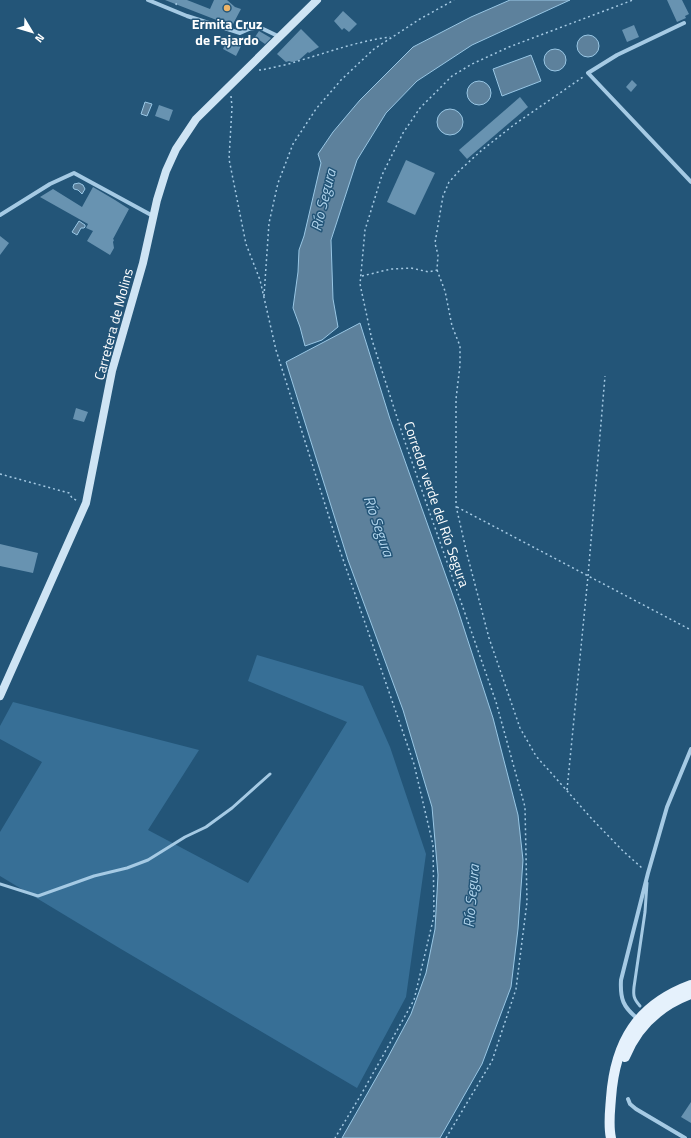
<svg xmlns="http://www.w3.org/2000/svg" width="691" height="1138" viewBox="0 0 691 1138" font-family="'Titillium Web',sans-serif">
  <rect width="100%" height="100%" fill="#235578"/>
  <polygon fill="#376f96" points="257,655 363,686 390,747 426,854 406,997 357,1088 121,949 0,876 0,832 42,762 0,739 0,726 13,702 199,750 148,830 248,883 347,722 248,681"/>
  <g fill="#5d819c" stroke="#99c7e5">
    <polygon points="510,0 570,0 472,45 417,81 386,113 357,160 331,240 333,299 338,327 322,340 305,346 300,327 293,308 298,272 299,250 304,236 321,163 318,154 333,132 360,100 413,47 471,17"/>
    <circle cx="588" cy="46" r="11"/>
    <circle cx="555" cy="60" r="11"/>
    <polygon points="531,55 541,81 502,96 493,69"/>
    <circle cx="479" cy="93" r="12"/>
    <polygon points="145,102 152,104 147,116 141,114"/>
    <circle cx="450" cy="122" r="13"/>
    <polygon points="79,183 83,185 85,189 82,194 78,190 74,189 73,187 74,184"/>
    <polygon points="79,221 85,225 85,227 84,228 81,228 77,235 72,232"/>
    <polygon points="360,323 390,419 457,607 493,718 518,815 523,860 518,929 511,987 482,1064 440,1138 342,1138 387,1059 411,1014 426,973 435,929 438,875 432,807 403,710 348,560 286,362"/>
  </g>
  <g fill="#6893b1">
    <polygon points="165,0 187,0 210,9 214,0 227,0 235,7 241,9 232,26"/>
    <polygon points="667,0 682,0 689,14 685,16 686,18 677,22"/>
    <polygon points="343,11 357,24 349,32 344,28 342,30 334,21"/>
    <polygon points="634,25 639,37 627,42 622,30"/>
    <polygon points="301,29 319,47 309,53 308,52 299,60 292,62 289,61 286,62 277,54"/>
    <polygon points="259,31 271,38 265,44 255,37"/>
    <polygon points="229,37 242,44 236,56 223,49"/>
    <polygon points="632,80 637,85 631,92 626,87"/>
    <polygon points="520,97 528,107 467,159 459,150"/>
    <polygon points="159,105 173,110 169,121 155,116"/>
    <polygon points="406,160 435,173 415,215 387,202"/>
    <polygon points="93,187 115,200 129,209 113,239 114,240 113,242 114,248 110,255 87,241 93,231 86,228 88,224 40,197 53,189 82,207"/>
    <polygon points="0,236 9,243 0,255"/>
    <polygon points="76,408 88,412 84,422 73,419"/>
    <polygon points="0,544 38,553 33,573 0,566"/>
    <polygon points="691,1102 691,1123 681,1117"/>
  </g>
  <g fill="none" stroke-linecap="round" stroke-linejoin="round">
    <g stroke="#a5cae4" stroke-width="1.5" stroke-dasharray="2 3" stroke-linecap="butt">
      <polyline points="176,5 177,0"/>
      <path d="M259,70h3c12,-3 25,-5 36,-9 31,-9 60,-20 92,-24"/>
      <polyline points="231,96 232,107 229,159 246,244 260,280 276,350 337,542 414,764 433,845 434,916 414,1000 362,1093 335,1138"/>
      <polyline points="437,270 445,291 452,326 460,346 460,365 456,399 456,506 467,554 489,638 520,728 536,756 592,819 622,850 642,868"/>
      <polyline points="362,276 391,269 411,268 429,272 437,270 438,255 435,243 443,196 449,182 460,170 482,150 515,124 583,77"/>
      <polyline points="264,296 269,223 278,183 293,144 316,109 341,80 374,49 420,19 454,0"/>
      <polyline points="0,474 69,493 72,498 78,501"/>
      <polyline points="457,507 691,630"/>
      <polyline points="567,790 588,576 605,376"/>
      <polyline points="446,1138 492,1061 516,989 527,902 525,807 496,702 405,442 372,340 360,284 365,230 382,175 403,133 420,108 452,76 472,64 509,47 633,0"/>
    </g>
    <g stroke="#a5cae4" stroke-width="3">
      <polyline points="0,884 38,896 94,876 127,868 148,860 185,837 206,827 232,808 270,774"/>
      <path d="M640,1006c-6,-7 -7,-10 -6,-19l11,-75 2,-29"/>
    </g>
    <g stroke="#a5cae4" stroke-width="4">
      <polyline points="148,0 187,16 240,33 249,29 259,27 280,37"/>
      <polyline points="684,23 617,55 588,73 691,182"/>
      <polyline points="0,215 50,184 74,173 153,216"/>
      <path d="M638,1019c-15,-12 -18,-20 -17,-39l27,-107 19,-66 24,-58"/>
      <polyline points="628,1099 630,1104 636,1109 685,1138"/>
    </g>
    <polyline stroke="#cee4f4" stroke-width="8" points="0,696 86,503 112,371 143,263 157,200 166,171 176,149 196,119 317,0"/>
    <g stroke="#e5f1fc" stroke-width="10">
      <path d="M625,1057c12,-30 34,-51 66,-63"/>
      <path d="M611,1138c-3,-13 -1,-26 0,-40 4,-56 26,-93 80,-113"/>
    </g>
  </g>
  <circle fill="#eeb468" stroke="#235578" stroke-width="1.5" cx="227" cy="8" r="4"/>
  <g text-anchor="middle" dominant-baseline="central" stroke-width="3" stroke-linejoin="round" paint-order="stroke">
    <g font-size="14" font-weight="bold" fill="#fff" stroke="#235578">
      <text x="227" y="23">Ermita Cruz<tspan x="227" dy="16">de Fajardo</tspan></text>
    </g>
    <g font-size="14" fill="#fff" stroke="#235578">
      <text transform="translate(113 324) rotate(-75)">Carretera de Molins</text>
      <text transform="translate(437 504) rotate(71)">Corredor verde del Río Segura</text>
    </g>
    <g font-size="15" font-style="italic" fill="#b0d4ec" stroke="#235578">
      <text transform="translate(323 200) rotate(-76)">Río Segura</text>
      <text transform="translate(379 526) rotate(71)">Río Segura</text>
      <text transform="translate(471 896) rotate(-85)">Río Segura</text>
    </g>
  </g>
  <g transform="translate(32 32) rotate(128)" stroke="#235578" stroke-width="3" paint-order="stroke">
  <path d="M0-3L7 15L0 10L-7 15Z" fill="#ffffff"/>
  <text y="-6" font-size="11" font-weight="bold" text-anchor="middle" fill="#ffffff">N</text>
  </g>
</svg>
